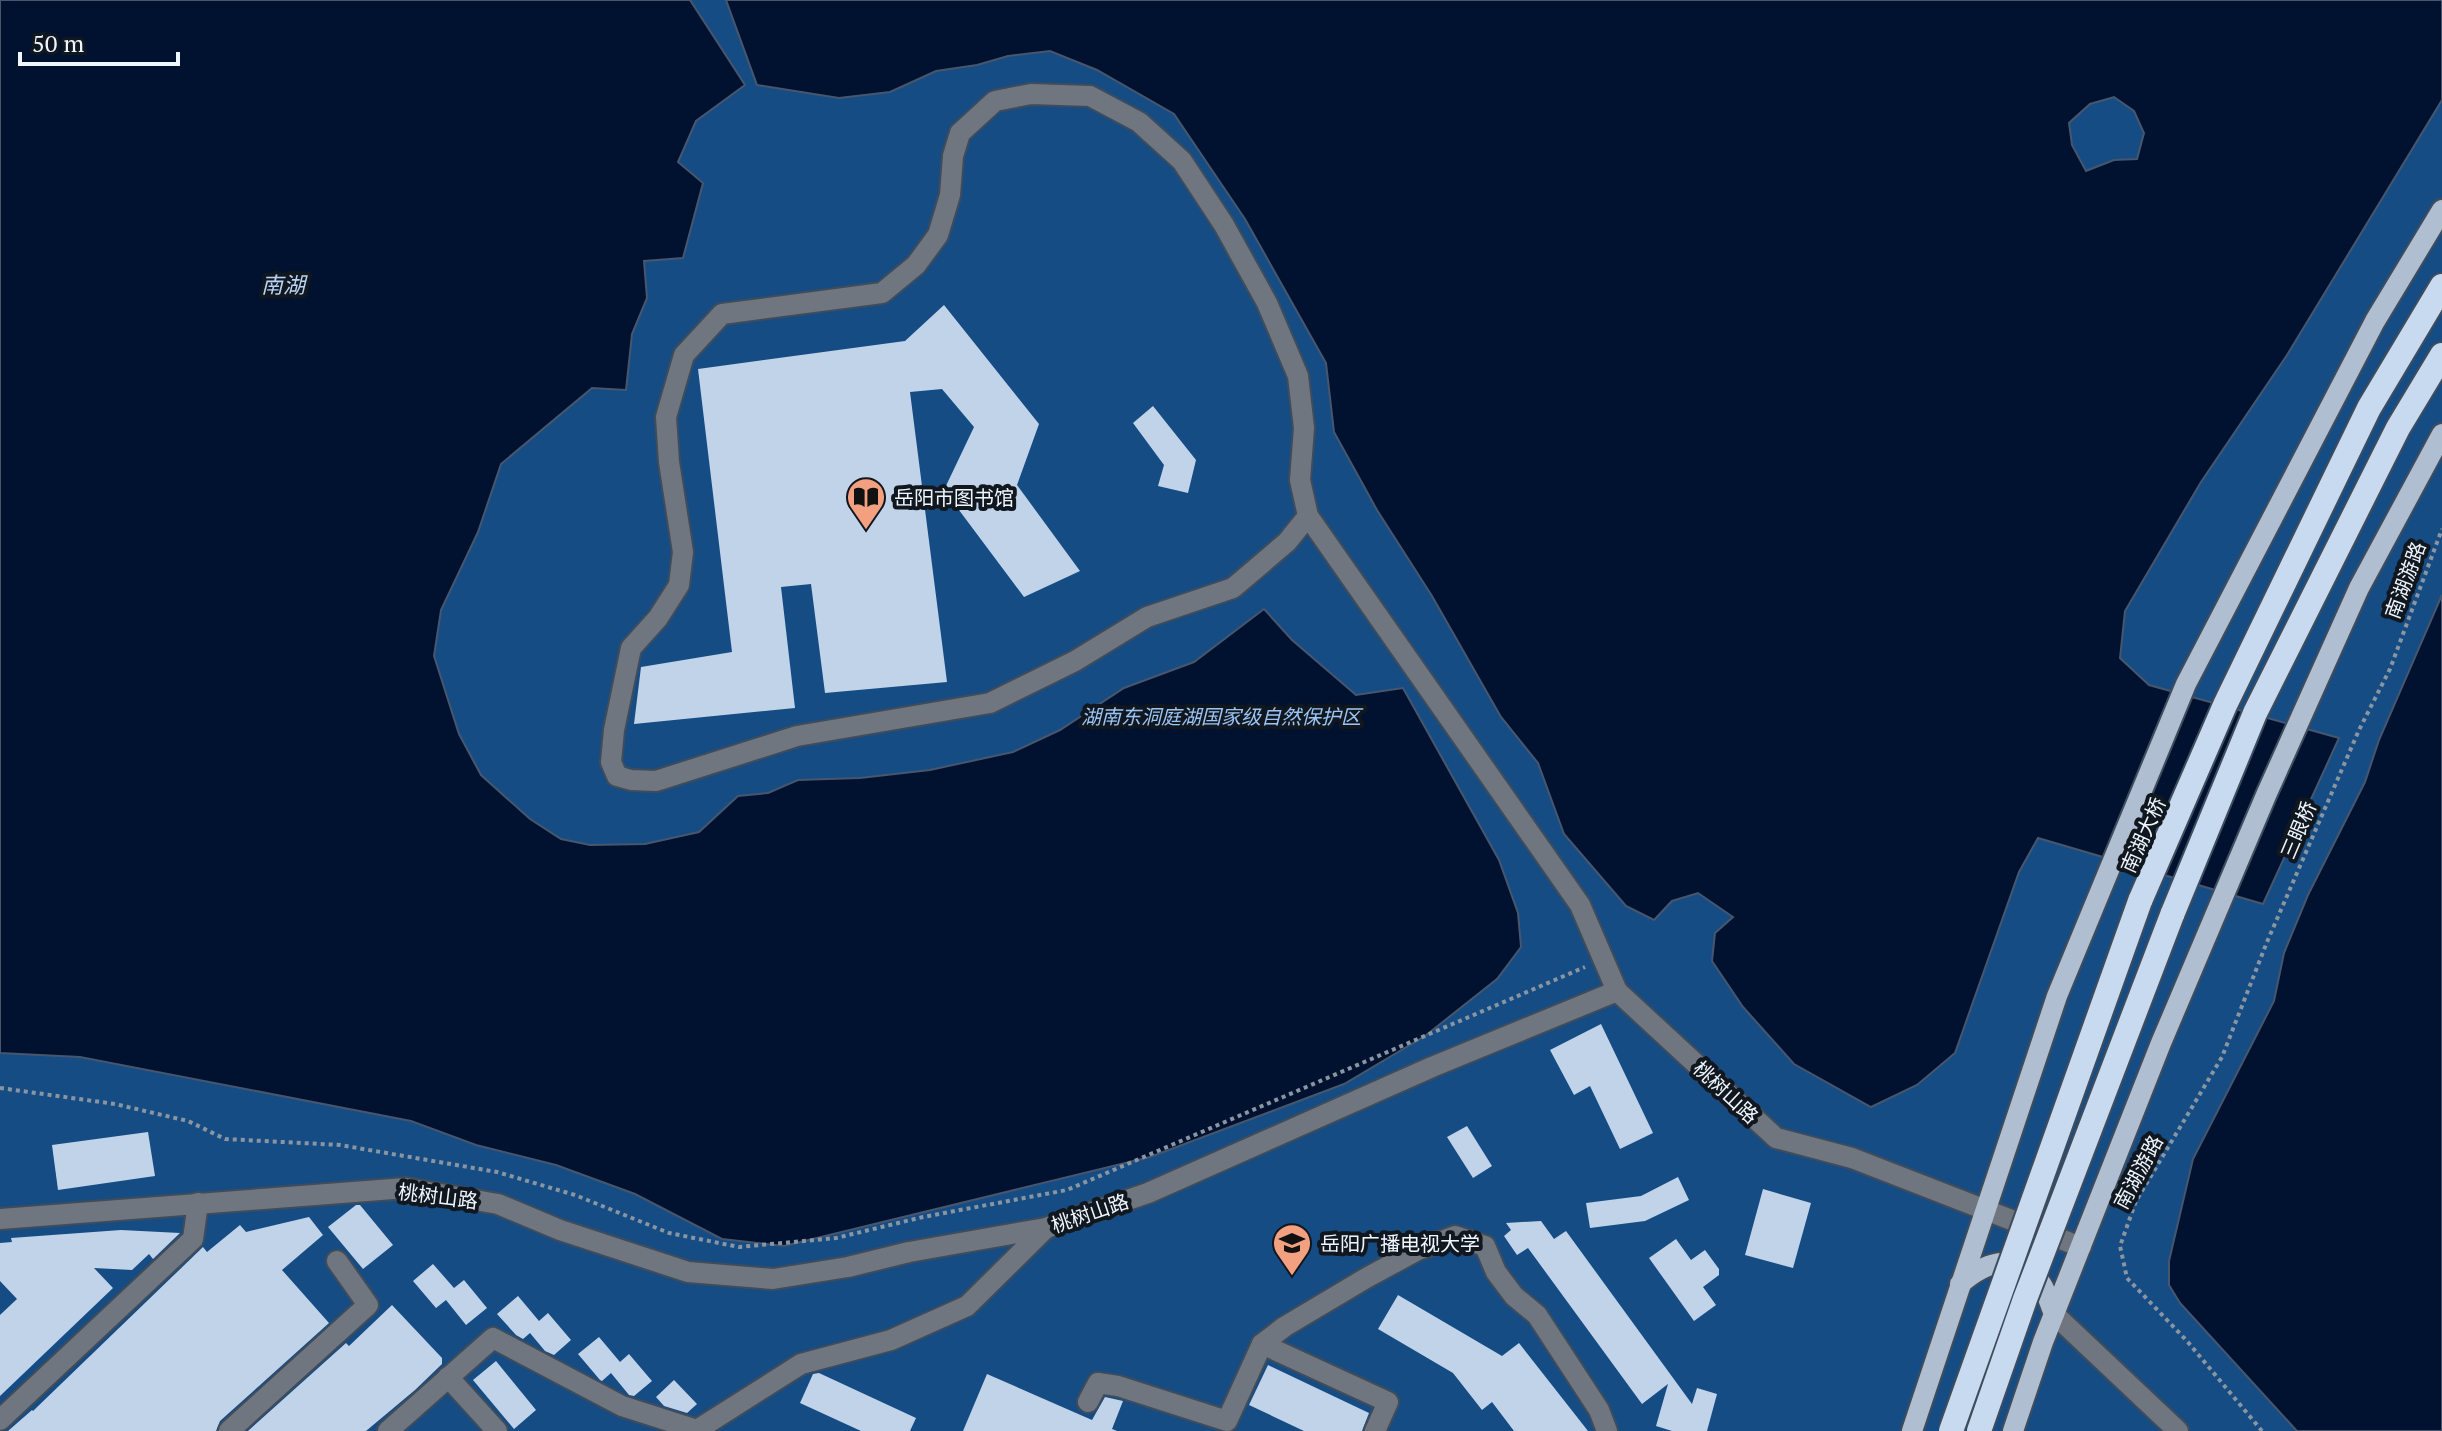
<svg xmlns="http://www.w3.org/2000/svg" width="2442" height="1431" viewBox="0 0 2442 1431" font-family="'PT Serif','Noto Sans SC',serif">
  <rect width="100%" height="100%" fill="#223041"/>
  <rect fill="#164c84" x="0" y="0" width="2442" height="1431"/>
  <g fill="#00122f" stroke="#47566d" stroke-width="2" fill-rule="evenodd">
    <polygon points="0,0 690,0 745,85 696,121 678,162 703,183 683,258 644,261 647,298 632,334 626,390 592,388 501,464 478,532 441,610 434,656 459,734 481,775 530,819 561,839 590,845 645,844 699,832 738,796 768,793 798,780 860,778 930,770 1013,752 1060,730 1124,688 1194,662 1264,609 1292,640 1356,695 1403,688 1499,860 1518,913 1521,947 1497,979 1425,1036 1344,1084 1150,1157 784,1246 722,1239 635,1194 556,1165 476,1145 411,1121 80,1057 0,1053"/>
    <path d="M726,0h1716v100l-155,255 -86,127 -76,129 -5,47 29,27 190,53 -76,166 -225,-66 -19,34 -64,181 -38,32 -46,22 -77,-43 -51,-57 -31,-46 3,-28 18,-16 -35,-24 -26,8 -18,19 -28,-14 -62,-72 -26,-71 -37,-46 -69,-121 -55,-86 -43,-78 -8,-69 -81,-144 -71,-105 -77,-44 -47,-19 -42,5 -31,9 -41,6 -46,21 -51,6 -82,-13zM2114,97l20,14 10,22 -7,26 -23,1 -28,11 -14,-26 -3,-22 21,-19z"/>
    <polygon points="2442,595 2442,1431 2297,1431 2180,1303 2169,1285 2169,1261 2193,1159 2274,1001 2284,953 2308,895 2365,782 2379,740"/>
  </g>
  <g fill="#c1d3e9">
    <polygon points="944,305 1039,424 1017,485 1080,571 1024,597 944,490 974,427 942,389 910,392 947,682 825,693 811,584 781,587 795,708 634,724 641,667 732,652 698,369 905,341"/>
    <polygon points="1153,406 1196,460 1188,493 1158,486 1164,465 1133,423"/>
    <polygon points="1601,1024 1653,1133 1620,1149 1590,1086 1574,1095 1550,1050"/>
    <polygon points="1467,1126 1492,1166 1473,1178 1447,1137"/>
    <polygon points="148,1132 155,1176 58,1190 52,1145"/>
    <polygon points="1678,1177 1689,1200 1645,1221 1590,1228 1586,1203 1641,1196"/>
    <polygon points="1763,1189 1811,1203 1793,1268 1745,1255"/>
    <polygon points="356,1205 360,1205 393,1245 363,1269 328,1227"/>
    <polygon points="309,1217 323,1235 282,1270 329,1323 220,1421 216,1431 8,1431 32,1410 33,1411 203,1247 207,1252 240,1225 246,1232"/>
    <polygon points="1541,1221 1554,1239 1566,1231 1692,1404 1697,1388 1717,1394 1707,1431 1672,1431 1656,1426 1668,1384 1642,1404 1528,1248 1517,1255 1504,1236 1511,1230 1506,1223"/>
    <polygon points="121,1230 180,1233 153,1259 149,1254 132,1270 94,1268 113,1288 0,1396 0,1315 17,1299 0,1281 0,1243 12,1242 11,1238"/>
    <polygon points="1676,1239 1691,1260 1705,1250 1719,1269 1719,1275 1703,1287 1716,1305 1694,1321 1649,1258"/>
    <polygon points="433,1264 454,1288 464,1280 487,1308 466,1325 446,1300 436,1308 413,1281"/>
    <polygon points="1398,1295 1502,1356 1519,1343 1588,1431 1514,1431 1492,1402 1482,1410 1453,1373 1378,1329"/>
    <polygon points="518,1296 539,1321 548,1313 571,1340 554,1355 545,1351 530,1333 523,1339 516,1335 497,1314"/>
    <polygon points="392,1305 442,1358 442,1364 415,1390 366,1431 248,1431 346,1343 349,1346"/>
    <polygon points="599,1337 620,1362 629,1354 652,1381 634,1396 629,1395 611,1373 602,1381 600,1380 578,1354"/>
    <polygon points="496,1361 536,1410 514,1429 473,1380"/>
    <polygon points="1268,1365 1369,1413 1362,1431 1304,1431 1249,1405"/>
    <polygon points="819,1373 916,1418 910,1431 861,1431 800,1403 813,1374"/>
    <polygon points="987,1374 1092,1420 1105,1397 1123,1401 1112,1429 1117,1431 963,1431"/>
    <polygon points="674,1380 697,1404 687,1413 664,1406 656,1397"/>
  </g>
  <g fill="none" stroke-linecap="round" stroke-linejoin="round">
    <g stroke="#3f4c5c" stroke-width="24">
      <g id="minor">
        <polyline points="1308,516 1287,542 1233,588 1147,617 1075,661 990,703 797,736 656,781 631,780 617,776 611,762 614,730 631,648 658,618 679,585 683,552 669,462 666,417 684,355 722,314 882,293 916,265 938,235 950,195 953,156 960,133 995,101 1031,94 1090,96 1139,122 1182,161 1224,225 1267,303 1298,376 1304,428 1300,480 1308,516 1580,905 1617,991"/>
        <polyline points="0,1219 406,1188 498,1204 560,1230 688,1272 773,1279 848,1267 909,1252 1046,1228 1148,1193 1432,1067 1617,991 1776,1138 1852,1158 2081,1247"/>
        <polyline points="2054,1314 2178,1431"/>
        <polyline points="1262,1344 1388,1402 1375,1431"/>
        <polyline points="448,1377 497,1431"/>
        <polyline points="1088,1402 1098,1383 1118,1386 1227,1421 1262,1344 1284,1327 1368,1277 1418,1250 1455,1236 1485,1246 1496,1272 1514,1296 1537,1315 1599,1410 1607,1431"/>
        <polyline points="0,1420 193,1239 198,1203"/>
        <polyline points="229,1431 368,1305 337,1261"/>
        <polyline points="388,1431 493,1338 622,1406 697,1430 801,1364 891,1340 967,1306 1046,1228"/>
      </g>
    </g>
    <g stroke="#3f4c5c" stroke-width="24">
      <g id="major">
        <path d="M1960,1284c26,-23 59,-34 82,1 5,8 8,20 12,29"/>
        <polyline points="1912,1431 2057,996 2186,684 2375,321 2442,210"/>
        <polyline points="2013,1431 2043,1342 2161,1043 2267,793 2359,588 2442,434"/>
      </g>
    </g>
    <g stroke="#3f4c5c" stroke-width="28">
      <g id="highway">
        <polyline points="2140,901 2225,705 2369,408 2442,286"/>
        <polyline points="2172,915 2255,713 2398,428 2442,355"/>
      </g>
    </g>
    <g stroke="#8a95a2" stroke-width="4" stroke-dasharray="4 4" stroke-linecap="butt">
      <polyline points="0,1088 115,1104 188,1121 225,1139 340,1145 497,1172 575,1195 669,1233 739,1247 836,1238 923,1217 1067,1190 1585,967"/>
      <polyline points="2262,1431 2187,1341 2127,1278 2120,1246 2136,1201 2222,1057 2267,942 2359,730 2390,669 2442,529"/>
    </g>
    <use href="#minor" stroke="#6f767f" stroke-width="20"/>
    <use href="#major" stroke="#afbed0" stroke-width="20"/>
    <use href="#highway" stroke="#c8daf0" stroke-width="24"/>
    <g stroke="#3f4c5c" stroke-width="28" stroke-linecap="butt">
      <g id="highway-bridge">
        <polyline points="1951,1431 2140,901"/>
        <polyline points="1979,1431 2025,1299 2172,915"/>
      </g>
    </g>
    <use href="#highway-bridge" stroke="#c8daf0" stroke-width="24"/>
  </g>
  <defs>
    <g id="library-pin" transform="scale(2)"><path d="M0 17L-7.5 6A9.5 9.5 0 1 1 7.5 6Z" fill="#f2a07f" stroke="#11171f"/><path d="M-6-4Q-3-5.5-.7-3.5V5Q-3 3-6 4ZM6-4Q3-5.5 .7-3.5V5Q3 3 6 4Z" fill="#111"/></g>
    <g id="university-pin" transform="scale(2)"><path d="M0 17L-7.5 6A9.5 9.5 0 1 1 7.5 6Z" fill="#f2a07f" stroke="#11171f"/><path d="M0-5L7-2L0 1L-7-2ZM-4 1L0 2.5L4 1V4Q0 6-4 4Z" fill="#111"/></g>
  </defs>
  <g fill-rule="evenodd">
    <use href="#library-pin" x="866" y="497"/>
    <use href="#university-pin" x="1292" y="1243"/>
  </g>
  <g text-anchor="middle" dominant-baseline="central" stroke-width="8" stroke-linejoin="round" paint-order="stroke">
    <g font-size="20" fill="#eef6ff" stroke="#11171f" text-anchor="start">
      <text x="894" y="497">岳阳市图书馆</text>
      <text x="1320" y="1243">岳阳广播电视大学</text>
    </g>
    <g font-size="20" fill="#eef6ff" stroke="#11171f">
      <text transform="translate(2405 580) rotate(-70)">南湖游路</text>
      <text transform="translate(2298 830) rotate(-67)">三眼桥</text>
      <text transform="translate(2143 835) rotate(-66)">南湖大桥</text>
      <text transform="translate(1726 1092) rotate(43)">桃树山路</text>
      <text transform="translate(2138 1172) rotate(-62)">南湖游路</text>
      <text transform="translate(438 1196) rotate(7)">桃树山路</text>
      <text transform="translate(1090 1213) rotate(-19)">桃树山路</text>
    </g>
    <g font-size="20" font-style="italic" fill="#9bc5f7" stroke="#11171f">
      <text x="1221" y="716">湖南东洞庭湖国家级自然保护区</text>
    </g>
    <g font-size="22" font-style="italic" fill="#b7d3f5" stroke="#11171f">
      <text x="283" y="284">南湖</text>
    </g>
  </g>
  <path d="M20 52v12h158v-12" fill="none" stroke="#eef6ff" stroke-width="4"/>
  <text x="32" y="52" font-size="24" fill="#eef6ff" stroke="#11171f" stroke-width="6" paint-order="stroke">50 m</text>
</svg>
